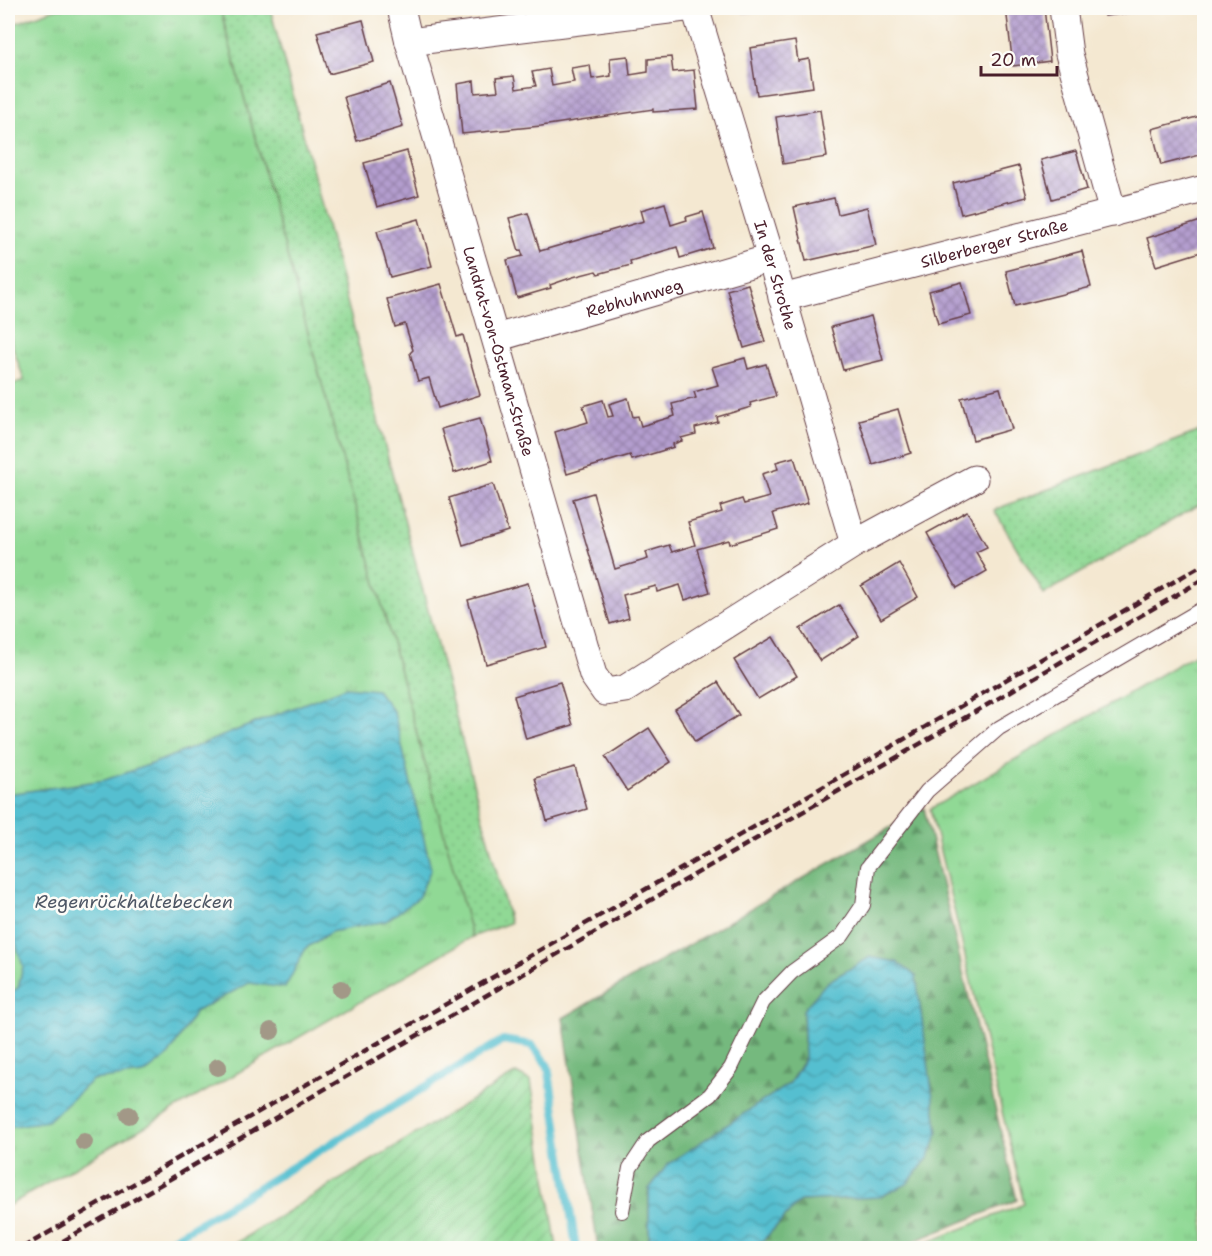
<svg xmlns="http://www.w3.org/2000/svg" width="1212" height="1256" viewBox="0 0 1212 1256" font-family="'Shantell Sans',sans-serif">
  <defs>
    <pattern id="grass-tufts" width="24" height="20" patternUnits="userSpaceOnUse" patternTransform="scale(1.5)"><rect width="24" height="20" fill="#90d995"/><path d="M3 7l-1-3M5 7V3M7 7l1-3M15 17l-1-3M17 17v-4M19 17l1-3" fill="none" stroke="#7eba81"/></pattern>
    <pattern id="forest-firs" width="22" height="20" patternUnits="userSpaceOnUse" patternTransform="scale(1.5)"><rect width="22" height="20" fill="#74b97e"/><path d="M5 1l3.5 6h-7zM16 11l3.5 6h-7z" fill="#619667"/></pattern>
    <pattern id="park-dots" width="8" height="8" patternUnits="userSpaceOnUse" patternTransform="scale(1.5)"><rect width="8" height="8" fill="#90d995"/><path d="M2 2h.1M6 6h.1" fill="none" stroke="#7eba81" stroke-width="1.8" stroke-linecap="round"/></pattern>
    <pattern id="garden-furrows" width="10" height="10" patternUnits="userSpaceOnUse" patternTransform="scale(1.5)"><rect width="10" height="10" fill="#90d995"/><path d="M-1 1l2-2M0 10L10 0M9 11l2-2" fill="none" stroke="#7eba81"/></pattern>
    <pattern id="water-waves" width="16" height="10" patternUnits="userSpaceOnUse" patternTransform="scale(1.5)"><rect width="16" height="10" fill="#55bfd0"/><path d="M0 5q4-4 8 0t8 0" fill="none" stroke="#489ba9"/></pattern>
    <pattern id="building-cross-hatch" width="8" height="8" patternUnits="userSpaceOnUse" patternTransform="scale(1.5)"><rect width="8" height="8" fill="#b49ecf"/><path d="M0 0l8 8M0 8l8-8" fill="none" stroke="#9480a8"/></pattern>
  </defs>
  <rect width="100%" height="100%" fill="#fdfcf7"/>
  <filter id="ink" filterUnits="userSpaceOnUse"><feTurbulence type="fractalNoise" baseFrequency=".0167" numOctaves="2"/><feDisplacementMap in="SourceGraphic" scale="12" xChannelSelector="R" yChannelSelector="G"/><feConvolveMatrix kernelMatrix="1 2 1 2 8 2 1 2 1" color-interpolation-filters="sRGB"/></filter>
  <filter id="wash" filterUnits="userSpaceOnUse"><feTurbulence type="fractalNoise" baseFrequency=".008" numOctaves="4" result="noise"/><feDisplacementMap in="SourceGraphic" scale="24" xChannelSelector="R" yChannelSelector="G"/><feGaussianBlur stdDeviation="1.35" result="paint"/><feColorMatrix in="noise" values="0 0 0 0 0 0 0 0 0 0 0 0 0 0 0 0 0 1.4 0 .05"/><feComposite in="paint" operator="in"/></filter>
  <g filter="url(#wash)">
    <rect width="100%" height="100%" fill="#f4e8d1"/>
    <g fill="url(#grass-tufts)" stroke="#6d7c60" stroke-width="1.5">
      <polygon points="58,8 220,8 472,937 8,1206 8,386 24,380 8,333 8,26"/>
      <polygon points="1204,649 1204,1248 913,1248 1024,1204 930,809"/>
    </g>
    <polygon fill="url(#forest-firs)" stroke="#5f6c54" stroke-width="1.5" points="924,808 1017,1200 897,1248 756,1248 800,1201 880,1196 803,1010 805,1058 790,1083 668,1165 649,1189 649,1248 598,1248 563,1018"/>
    <g fill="url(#park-dots)" stroke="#6d7c60" stroke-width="1.5">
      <polygon points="220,8 270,8 510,923 472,937"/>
      <polygon points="1200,431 1204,439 1204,502 1044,594 994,510"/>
    </g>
    <polygon fill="url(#garden-furrows)" stroke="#6d7c60" stroke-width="1.5" points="516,1073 531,1081 557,1248 227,1248"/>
    <g fill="url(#water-waves)" stroke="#506f7e" stroke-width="1.5">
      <polygon points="346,687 377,690 394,712 431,869 418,898 386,921 331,932 306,948 285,988 249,983 195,1012 169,1055 144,1074 92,1080 48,1121 8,1127 8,994 18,988 23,966 8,921 8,794 105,780 154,763"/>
      <polygon points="870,957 897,962 916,976 938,1133 929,1157 907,1184 880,1197 800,1201 756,1248 649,1248 649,1189 668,1164 790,1083 805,1058 803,1010 827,982"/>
    </g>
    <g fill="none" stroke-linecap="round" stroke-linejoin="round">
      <polyline stroke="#55bfd0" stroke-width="8" points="158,1248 503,1040 532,1045 548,1066 576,1248"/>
    </g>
    <g id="blocks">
      <g fill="url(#building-cross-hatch)">
        <polygon points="743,8 788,8 788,10 743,13"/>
        <polygon points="1006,8 1044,8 1050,61 1013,66"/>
        <polygon points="1104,8 1158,8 1158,9 1105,16"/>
        <polygon points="363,20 374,62 329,74 317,32"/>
        <polygon points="795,41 798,61 809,59 813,87 757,95 750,48"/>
        <polygon points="628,56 630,75 648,72 648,59 671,57 673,72 694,70 698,109 653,112 653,109 541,126 462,134 457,84 474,81 475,93 498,91 496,78 514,76 516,89 536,86 532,72 549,69 552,86 574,82 571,68 590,65 592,79 611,76 610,58"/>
        <polygon points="390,83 403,127 357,141 344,97"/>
        <polygon points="820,110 827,157 783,164 776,117"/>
        <polygon points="1204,115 1204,154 1161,165 1152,129"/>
        <polygon points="407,151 419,195 377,207 364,163"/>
        <polygon points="1076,151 1087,189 1052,199 1041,160"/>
        <polygon points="1019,166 1027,197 961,214 953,183"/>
        <polygon points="834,198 838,214 867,207 876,245 806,261 794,207"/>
        <polygon points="665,203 671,225 687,220 686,217 703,212 713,248 680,258 677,247 630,261 631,265 598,274 596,271 573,277 550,285 551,288 517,298 507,260 523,256 521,250 519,251 509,218 528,213 540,251 644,221 641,210"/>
        <polygon points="419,219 432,266 390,277 377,231"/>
        <polygon points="1204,220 1204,251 1156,266 1147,238"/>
        <polygon points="1082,251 1091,287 1015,306 1006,271"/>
        <polygon points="962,282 971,315 938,324 929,291"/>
        <polygon points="441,284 457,337 463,335 480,395 438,408 429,378 418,381 410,353 413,350 405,324 395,327 387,299"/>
        <polygon points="748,284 765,342 744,348 727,290"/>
        <polygon points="871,316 883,360 843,370 831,327"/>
        <polygon points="745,358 748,369 766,364 776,396 750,403 751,407 717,417 718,422 695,428 696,434 681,438 682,441 673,444 674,447 632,460 630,455 567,474 555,432 588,422 583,406 603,400 608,417 613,416 609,404 628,398 633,417 638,416 641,426 675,416 672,404 696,398 694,392 718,385 712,367"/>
        <polygon points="1000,388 1012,429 973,440 961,398"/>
        <polygon points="898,409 911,453 873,465 859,420"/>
        <polygon points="480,418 492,461 454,473 441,429"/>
        <polygon points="794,457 808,503 773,513 778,529 730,544 729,540 697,549 710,592 685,600 680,585 657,592 656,586 623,595 629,618 610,624 573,499 593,493 615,569 648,559 646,552 669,545 672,552 695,545 688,522 722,512 720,506 742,499 744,504 769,497 762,474 778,469 776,462"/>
        <polygon points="493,484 508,531 463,545 449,498"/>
        <polygon points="967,511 987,547 976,552 987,571 957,588 927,533"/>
        <polygon points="899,563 918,597 881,619 861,586"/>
        <polygon points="528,583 546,647 486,664 468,600"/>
        <polygon points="839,605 859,636 820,661 800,629"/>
        <polygon points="773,637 797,676 758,699 734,660"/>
        <polygon points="560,682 573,725 526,739 514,696"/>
        <polygon points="718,682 739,715 695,742 675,709"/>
        <polygon points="649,728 671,762 627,791 605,757"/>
        <polygon points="575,767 587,809 547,821 535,778"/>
      </g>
    </g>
  </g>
  <g filter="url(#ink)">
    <use href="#blocks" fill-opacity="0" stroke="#643d44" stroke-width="1.5"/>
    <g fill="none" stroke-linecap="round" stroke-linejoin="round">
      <g stroke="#643d44" stroke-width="16">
        <polyline id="lane" points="622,1211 630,1168 648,1141 710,1095 731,1068 763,1002 792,972 842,936 863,905 868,867 927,791 999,728 1204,608"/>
      </g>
      <g stroke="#643d44" stroke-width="29">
        <g id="street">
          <path id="s1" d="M401,8l8,34 184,633 12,17 20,-3 229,-145 120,-65"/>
          <path id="s2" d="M695,8l76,250 83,286"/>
          <polyline points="1063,8 1069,54 1113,213"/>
          <polyline points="409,42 685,8"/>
          <path id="s3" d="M782,298l422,-109"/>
          <path id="s4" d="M496,338l275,-80"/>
        </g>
      </g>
      <use href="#lane" stroke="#fff" stroke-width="14"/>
      <use href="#street" stroke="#fff" stroke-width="27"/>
      <g stroke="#4a1f2b" stroke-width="4.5" stroke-dasharray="9 4.5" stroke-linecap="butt">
        <polyline points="22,1248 766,820 1204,564"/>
        <polyline points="51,1248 1204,579"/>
      </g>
    </g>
    <g fill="#a29887">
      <circle cx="341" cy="989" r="9"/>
      <circle cx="271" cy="1031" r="9"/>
      <circle cx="218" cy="1067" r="9"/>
      <circle cx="129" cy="1115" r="9"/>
      <circle cx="84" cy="1142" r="9"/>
    </g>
  </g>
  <g text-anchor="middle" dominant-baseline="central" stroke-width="5" stroke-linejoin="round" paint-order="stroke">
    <g font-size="16" fill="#4a1f2b" stroke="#fdfcf7">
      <text stroke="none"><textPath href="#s3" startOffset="219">Silberberger Straße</textPath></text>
      <text stroke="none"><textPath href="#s2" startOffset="279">In der Strothe</textPath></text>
      <text stroke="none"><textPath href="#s4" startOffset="144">Rebhuhnweg</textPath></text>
      <text stroke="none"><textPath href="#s1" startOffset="357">Landrat-von-Ostman-Straße</textPath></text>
    </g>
    <g font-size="18" font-style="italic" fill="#4e5765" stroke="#fdfcf7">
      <text x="134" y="902">Regenrückhaltebecken</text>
    </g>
  </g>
  <rect width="1212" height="1256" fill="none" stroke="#fdfcf7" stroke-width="30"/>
  <path d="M981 66v9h76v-9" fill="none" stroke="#4a1f2b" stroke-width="3"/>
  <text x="990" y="66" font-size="18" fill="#4a1f2b" stroke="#fdfcf7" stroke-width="4.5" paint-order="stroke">20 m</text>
</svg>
